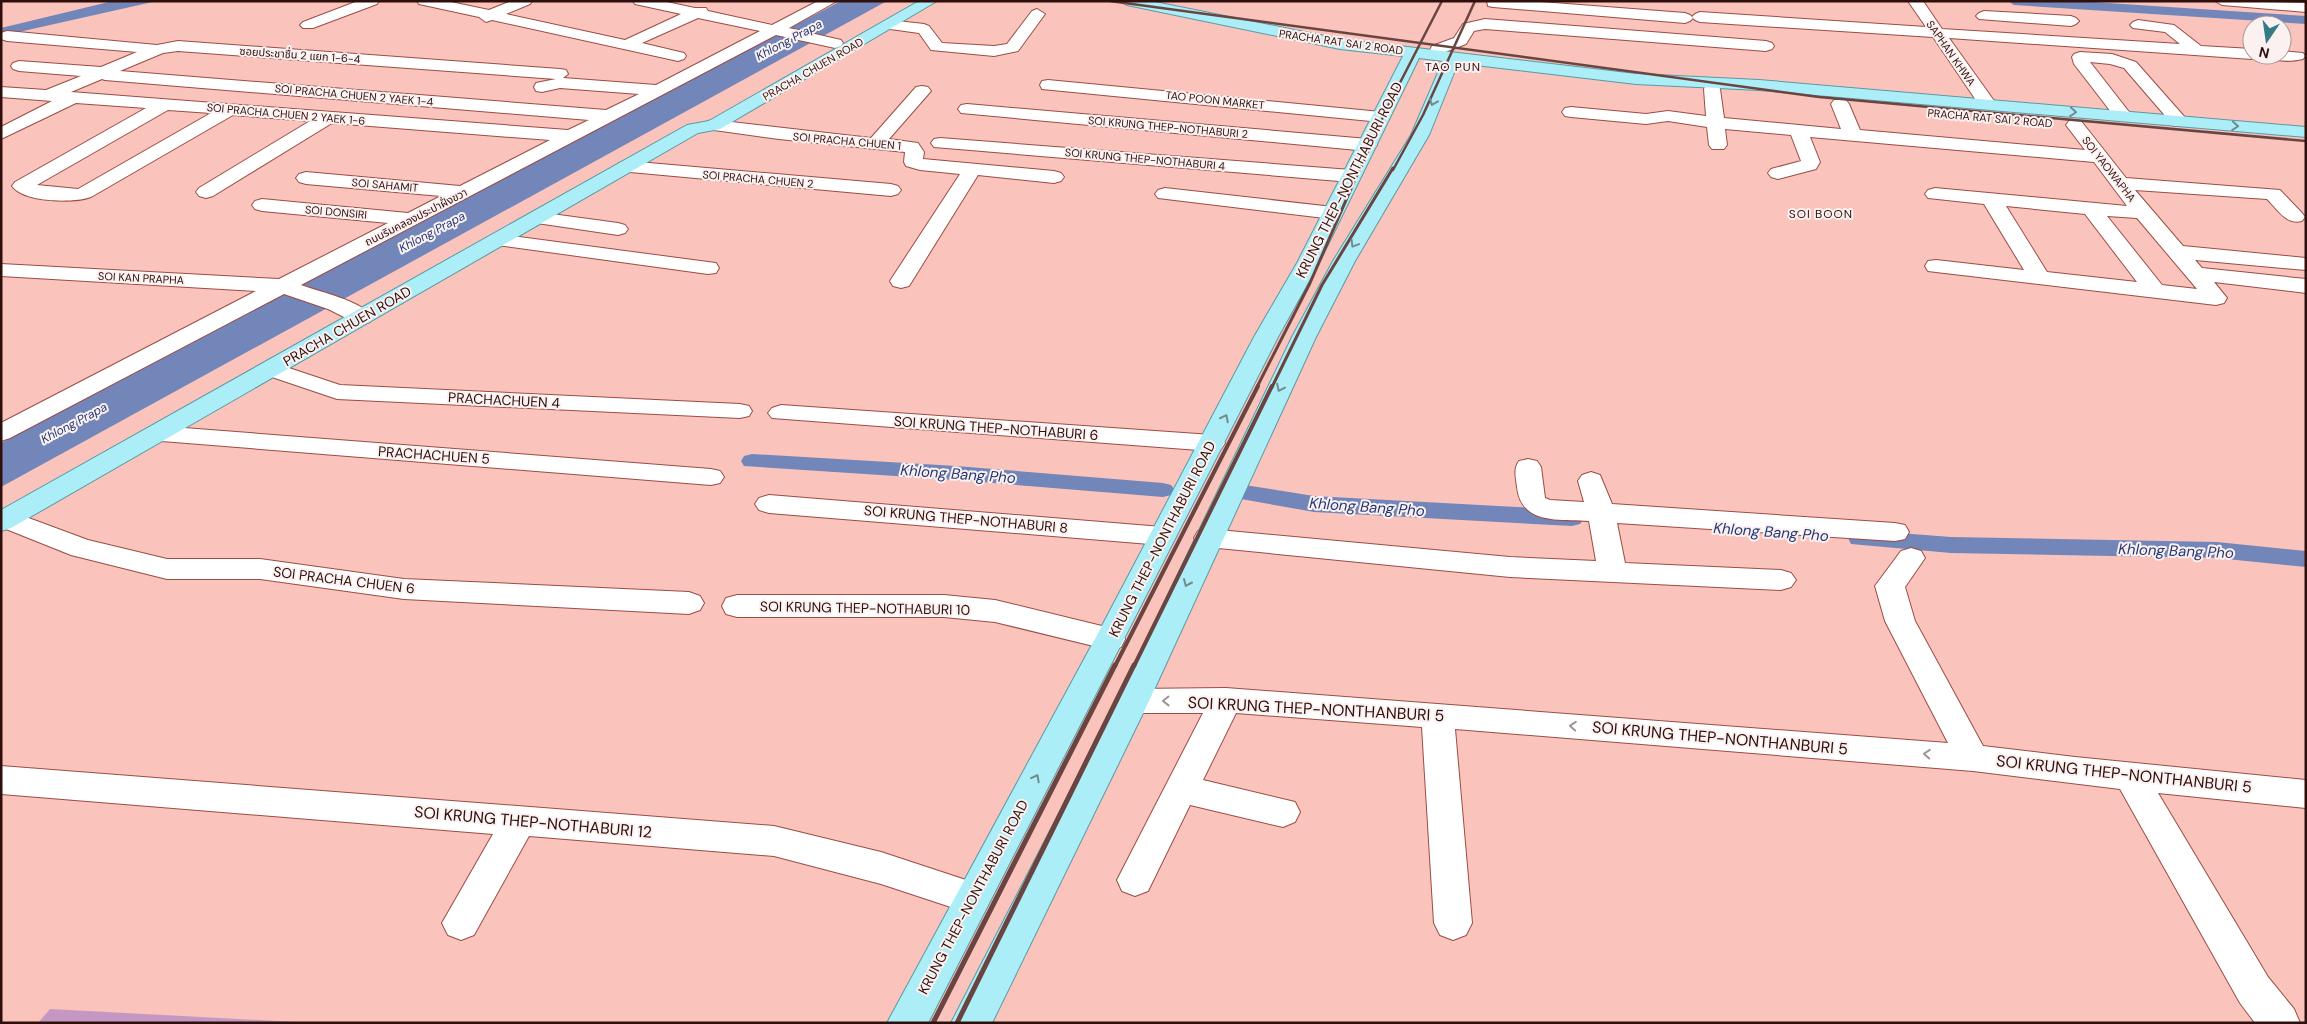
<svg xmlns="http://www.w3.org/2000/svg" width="2307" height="1024" viewBox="0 0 2307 1024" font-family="'DM Sans','Noto Sans Thai',sans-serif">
  <rect width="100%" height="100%" fill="#fac4bc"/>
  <polygon fill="#c498c3" points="50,1009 315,1023 38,1023"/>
  <g fill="#7286ba">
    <polygon points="113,1 157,1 1,36 1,28"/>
    <polygon points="841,1 887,1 1,487 1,443"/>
  </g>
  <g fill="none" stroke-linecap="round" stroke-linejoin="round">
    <g fill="#7286ba" fill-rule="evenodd">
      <polygon points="2008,1 2077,1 2306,16 2306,24 2014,5"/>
      <polygon points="752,454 956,466 1163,483 1171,485 1175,490 1171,495 1163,497 956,480 744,466 741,461 744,456"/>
      <polygon points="1238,484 1314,496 1572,510 1580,512 1584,518 1580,524 1572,526 1314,512 1230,497 1226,492 1230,487"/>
      <polygon points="1860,530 1951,537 2217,542 2306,551 2306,567 2217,558 1951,553 1851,544 1848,538 1851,532"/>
    </g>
    <g stroke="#9b4c44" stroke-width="2">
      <g id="minor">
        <polygon points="358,1 379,1 377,4 313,28 303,28 300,25 303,22"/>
        <path d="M417,1h29l43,9 22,-9h21l-2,3 -24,10 119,26 56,-26 -46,-10 -2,-3h29l33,7h11l2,3 64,14 46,-24h19l-48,27 52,12 2,3 -2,3 -6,2 -59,-13 -475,250c19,7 61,16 72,32l-3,5 -8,2 -8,-2 -26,-13 -44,-15 -274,144 -9,3v-18l255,-132 -255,-15v-12l278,15 109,-56 -126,-12 -7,-2 -3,-4 3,-4 7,-2 146,14 33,-17 -135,-12 -7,-2 -3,-4 3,-4 7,-2 154,14 90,-46 -218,-17 -119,73 -7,2 -7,-2 -3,-4 3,-4 111,-67 -77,-6 -142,82c-17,6 -67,6 -79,-11l3,-4 131,-74 -70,-5 -75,36v-12l51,-26 -51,-4v-10l45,3 35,-14 -62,-5 -6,-2 -2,-3 2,-3 6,-2 82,6 36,-15 -130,-11 -6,-2v-6l6,-2 150,14 21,-4 382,28 6,1 2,4 -5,4 93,7 104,-54 -62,-13 -56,25 42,10 2,3 -2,3 -6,2 -186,-41 -6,2 -7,-5 -60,-13zM178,51l378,28 -20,4 -2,4 2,4 6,1 18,-4 79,6 -33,16 -486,-39 43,-18zM102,79l3,1 484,40 -21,10 -497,-38zM168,110l43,3 -133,76 -41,-4z"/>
        <polygon points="1487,1 1528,1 1685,13 1690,15 1693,18 1690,21 1685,23 1493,7 1488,6"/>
        <polygon points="1908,1 1923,1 1942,29 2180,44 2165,32 2133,28 2130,25 2133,22 2138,20 2174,25 2201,46 2252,49 2252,55 2259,55 2252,59 1949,38 1997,105 1994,109 1982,109 1933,37 1700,22 1695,20 1692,17 1695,14 1700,12 1926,27"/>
        <polygon points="2215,1 2306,3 2306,12 2222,5"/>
        <polygon points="1037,9 1045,14 1018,51 994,56 931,50 919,33 883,28 880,25 883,22 888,20 924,24 929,26 942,43 994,46 1007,44 1032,11"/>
        <polygon points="1984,11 2071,16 2076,18 2079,21 2076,24 2071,26 1979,19 1976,16 1979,13"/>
        <polygon points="1485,19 1766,41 1772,43 1774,46 1772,49 1766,51 1485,29 1474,31 1466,44 1445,52 1443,55 1431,55 1429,52 1432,46 1454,38 1463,24"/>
        <path d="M2282,51l21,2 2,3 -2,3c-12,3 -26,2 -38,-1l-2,-3h19z"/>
        <polygon points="2080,52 2112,54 2136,62 2189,122 2186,126 2174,126 2124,68 2110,64 2090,62 2133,117 2130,121 2118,121 2074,64 2072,57 2074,54"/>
        <polygon points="1048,80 1381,112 1387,113 1390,117 1387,121 1381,122 1042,89 1040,85 1042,81"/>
        <path d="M1712,84l6,1 2,4 4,29 117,11 -10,-25 3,-4h12l3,4 11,26 225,20 -19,-25 3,-4h12l45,57 154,12 22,23 3,4 -3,4c-16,4 -24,-11 -35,-22l-132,-9 48,56 123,12v12l-111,-10 7,8 104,11v14l-92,-11 13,16 -3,5 -8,2 -280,-33 -8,-1 -3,-5 3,-5 8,-1 88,10 -40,-66 -56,-6 -3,-4 3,-4 7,-2 192,18 -33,-44 -284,-25 10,25 -4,7 -38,10 -7,-2 -3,-4 3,-4 30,-8 -10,-26 -66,-6 2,16 -3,4h-12l-3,-4 -2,-18 -39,-6 -22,3 -75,-7 -6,-1 -3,-4 3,-4 6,-1 75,7 22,-3 38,5 -2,-27 2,-4zM2006,206l79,8 52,68 -90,-10zM2107,216l30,2 60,71 -35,-4z"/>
        <polygon points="922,86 928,87 931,91 889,139 918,143 924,152 923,159 1054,171 1061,173 1064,177 1061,181 1054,183 978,175 909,286 901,288 893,286 890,281 960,174 920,170 906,166 904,162 905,152 779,139 714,130 708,129 705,125 708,121 714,120 871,138 916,87"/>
        <polygon points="967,104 1368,139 1374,141 1377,145 1374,149 1368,151 961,113 958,109 961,105"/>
        <polygon points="940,138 1351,170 1358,172 1361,176 1358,180 1351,182 934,147 931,143 934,139"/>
        <polygon points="626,161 891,184 898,186 901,190 898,194 891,196 619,171 617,167 619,163"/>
        <polygon points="1165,188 1333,207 1340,209 1343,213 1340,217 1333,219 1158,198 1155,194 1158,190"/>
        <polygon points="537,212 618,223 625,225 628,229 625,233 618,235 530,222 527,218 530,214"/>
        <polygon points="497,234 708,262 716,263 719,268 716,273 708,274 490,244 487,240 490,236"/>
        <polygon points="271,362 340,385 740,404 749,406 752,411 749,416 740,418 337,399 263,374 259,369 263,364"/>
        <polygon points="781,405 1212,435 1221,437 1225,443 1221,449 1212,451 772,418 768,413 772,408"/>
        <polygon points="158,426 711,469 720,471 724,477 720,483 711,485 149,440 145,434 149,428"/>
        <path d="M1528,459l9,2 4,6 4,31 5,2 34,2 -6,-21 4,-6 9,-3 9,3 12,29 283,19 10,2 4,7 -4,7 -10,2 -278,-18 8,40 156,7 10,3 5,7 -5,7 -10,3 -271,-13 -302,-30 -10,-2 -4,-7 4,-7 10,-2 302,28 86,4 -7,-40c-30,-2 -68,4 -72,-34 -1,-9 -4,-18 2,-26z"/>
        <polygon points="769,495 1162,527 1172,529 1176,536 1172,543 1162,545 769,513 759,510 755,504 759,498"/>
        <polygon points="7,510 88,540 167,559 260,559 404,579 689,592 700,596 704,603 700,610 689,614 404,599 260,579 167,579 71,555 1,527 1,511"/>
        <polygon points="1911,548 1921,551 1925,558 1905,587 1915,621 1983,746 2075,757 2306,780 2306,808 2158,793 2268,977 2294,1009 2300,1023 2255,1023 2240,1003 2120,789 1973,771 1455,729 1472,923 1466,935 1453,940 1440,935 1434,923 1422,727 1236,713 1203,780 1295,802 1300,812 1295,822 1283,827 1190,805 1148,891 1135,896 1122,891 1117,880 1203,713 1133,713 1122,710 1117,701 1122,692 1133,689 1226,688 1948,743 1885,621 1875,586 1901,551"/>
        <polygon points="737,595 944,595 995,600 1110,628 1121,631 1125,639 1121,647 1110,650 995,622 944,617 737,617 726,614 722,606 726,598"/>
        <polygon points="1,766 774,826 881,852 972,882 985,886 991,898 985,910 972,914 881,884 774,856 529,836 474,935 461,940 448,935 442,923 493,834 1,794"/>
      </g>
    </g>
    <g stroke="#5b99a2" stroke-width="2">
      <g id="major">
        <polygon points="919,1 937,1 720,129 698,133 11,528 1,531 1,510 687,125 709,121"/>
        <polygon points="1120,1 1150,1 1340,39 1636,74 1759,80 2306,127 2306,137 1759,90 1636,84 1458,63 1429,135 1355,261 1316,337 1149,701 992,1023 951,1023 1117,701 1292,337 1333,261 1411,135 1443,61 1419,58 1319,263 1278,337 928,1023 887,1023 1095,639 1254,337 1297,263 1403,56 1340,49 1127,5"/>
      </g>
    </g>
    <use href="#minor" fill="#fff" fill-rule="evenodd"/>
    <use href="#major" fill="#abeef8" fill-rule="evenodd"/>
    <g stroke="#6a4440" stroke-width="2.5">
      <polyline points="1110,1 1819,97 2306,141"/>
      <polyline points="1360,170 1386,110 1442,1"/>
      <polyline points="1393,170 1423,115 1475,1"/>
    </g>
    <g stroke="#6a4440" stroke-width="3">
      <polyline points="1257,387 1310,283 1360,168"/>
      <polyline points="1272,387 1322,285 1393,168"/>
    </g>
    <g stroke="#6a4440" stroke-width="4">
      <polyline points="1115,666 1258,386"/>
      <polyline points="1134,666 1272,386"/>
    </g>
    <g stroke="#6a4440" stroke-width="5">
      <polyline points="933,1023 1115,665"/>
      <polyline points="957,1023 1134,665"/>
    </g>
  </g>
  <defs><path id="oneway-chevron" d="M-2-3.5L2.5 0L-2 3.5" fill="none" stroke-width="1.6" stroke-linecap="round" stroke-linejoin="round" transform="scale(1.25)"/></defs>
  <g stroke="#738a8e">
    <use href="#oneway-chevron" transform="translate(1433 102) rotate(112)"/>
    <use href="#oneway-chevron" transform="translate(2073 112) rotate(5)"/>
    <use href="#oneway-chevron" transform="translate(2235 126) rotate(5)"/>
    <use href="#oneway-chevron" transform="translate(1354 244) rotate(121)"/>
    <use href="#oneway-chevron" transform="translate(1280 388) rotate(116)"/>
    <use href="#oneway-chevron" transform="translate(1225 418) rotate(-63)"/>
    <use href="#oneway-chevron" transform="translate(1187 583) rotate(114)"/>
    <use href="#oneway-chevron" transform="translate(1036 778) rotate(-62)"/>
  </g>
  <g stroke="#a19392">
    <use href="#oneway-chevron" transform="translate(1166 701) rotate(179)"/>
    <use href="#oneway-chevron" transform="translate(1573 726) rotate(-175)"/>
    <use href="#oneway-chevron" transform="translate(1927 754) rotate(-176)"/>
  </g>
  <g text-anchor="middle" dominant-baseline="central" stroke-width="4" stroke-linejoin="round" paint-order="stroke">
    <g font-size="11" fill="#2f0f0c" stroke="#fbf1f0">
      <text transform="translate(1341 42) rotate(8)">PRACHA RAT SAI 2 ROAD</text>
      <text transform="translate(1951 53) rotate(55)">SAPHAN KHWA</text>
      <text transform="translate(300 55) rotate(4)">ซอยประชาชื่น 2 แยก 1-6-4</text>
      <text transform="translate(813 69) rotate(-30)">PRACHA CHUEN ROAD</text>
      <text transform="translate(354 95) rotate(5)">SOI PRACHA CHUEN 2 YAEK 1-4</text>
      <text transform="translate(1215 100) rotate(6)">TAO POON MARKET</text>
      <text transform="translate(286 114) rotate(5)">SOI PRACHA CHUEN 2 YAEK 1-6</text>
      <text transform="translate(1990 118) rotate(5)">PRACHA RAT SAI 2 ROAD</text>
      <text transform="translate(1168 127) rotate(5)">SOI KRUNG THEP-NOTHABURI 2</text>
      <text transform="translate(847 141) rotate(5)">SOI PRACHA CHUEN 1</text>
      <text transform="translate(1145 159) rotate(5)">SOI KRUNG THEP-NOTHABURI 4</text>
      <text transform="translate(2109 169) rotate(52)">SOI YAOWAPHA</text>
      <text transform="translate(758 179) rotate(5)">SOI PRACHA CHUEN 2</text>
      <text transform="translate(385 185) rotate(5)">SOI SAHAMIT</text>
      <text transform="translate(336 212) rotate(5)">SOI DONSIRI</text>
      <text transform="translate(416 217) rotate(-27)">ถนนริมคลองประปาฝั่งขวา</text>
      <text transform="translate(141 278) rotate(3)">SOI KAN PRAPHA</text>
    </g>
    <g font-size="12" font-style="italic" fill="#233776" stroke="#fbf1f0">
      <text transform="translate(789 40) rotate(-28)">Khlong Prapa</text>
      <text transform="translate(432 232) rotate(-28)">Khlong Prapa</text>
      <text transform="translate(74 423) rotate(-28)">Khlong Prapa</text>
    </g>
    <g font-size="12" letter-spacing="1" fill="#2f0f0c" stroke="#fbf1f0">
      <text x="1453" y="67">TAO PUN</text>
      <text x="1821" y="214">SOI BOON</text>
    </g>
    <g font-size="14" fill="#2f0f0c" stroke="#fbf1f0">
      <text transform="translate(1349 180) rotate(-63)">KRUNG THEP-NONTHABURI ROAD</text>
      <text transform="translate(347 326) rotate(-30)">PRACHA CHUEN ROAD</text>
      <text transform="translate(504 400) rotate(3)">PRACHACHUEN 4</text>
      <text transform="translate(996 428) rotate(4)">SOI KRUNG THEP-NOTHABURI 6</text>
      <text transform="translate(434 455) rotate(4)">PRACHACHUEN 5</text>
      <text transform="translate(966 519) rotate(5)">SOI KRUNG THEP-NOTHABURI 8</text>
      <text transform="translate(1162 539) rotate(-63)">KRUNG THEP-NONTHABURI ROAD</text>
      <text transform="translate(344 580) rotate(7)">SOI PRACHA CHUEN 6</text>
      <text transform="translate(865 608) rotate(1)">SOI KRUNG THEP-NOTHABURI 10</text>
      <text transform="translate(973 897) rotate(-62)">KRUNG THEP-NONTHABURI ROAD</text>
    </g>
    <g font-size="15" font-style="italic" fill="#233776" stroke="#fbf1f0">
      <text transform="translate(958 474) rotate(4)">Khlong Bang Pho</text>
      <text transform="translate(1367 507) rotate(4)">Khlong Bang Pho</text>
      <text transform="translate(1771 532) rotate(4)">Khlong Bang Pho</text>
      <text transform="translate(2176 551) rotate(2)">Khlong Bang Pho</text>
    </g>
    <g font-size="16" fill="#2f0f0c" stroke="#fbf1f0">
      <text transform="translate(1316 709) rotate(3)">SOI KRUNG THEP-NONTHANBURI 5</text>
      <text transform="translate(1720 738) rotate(5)">SOI KRUNG THEP-NONTHANBURI 5</text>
      <text transform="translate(2124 774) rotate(6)">SOI KRUNG THEP-NONTHANBURI 5</text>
      <text transform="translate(533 822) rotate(5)">SOI KRUNG THEP-NOTHABURI 12</text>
    </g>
  </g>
  <rect width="2307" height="1024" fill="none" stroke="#2f0f0c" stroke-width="5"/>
  <g transform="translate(2267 40) rotate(193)"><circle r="24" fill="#fbf1f0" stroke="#a99795"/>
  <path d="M0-4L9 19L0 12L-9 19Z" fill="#347b85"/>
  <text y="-8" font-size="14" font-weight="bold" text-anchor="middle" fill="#2f0f0c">N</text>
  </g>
</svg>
